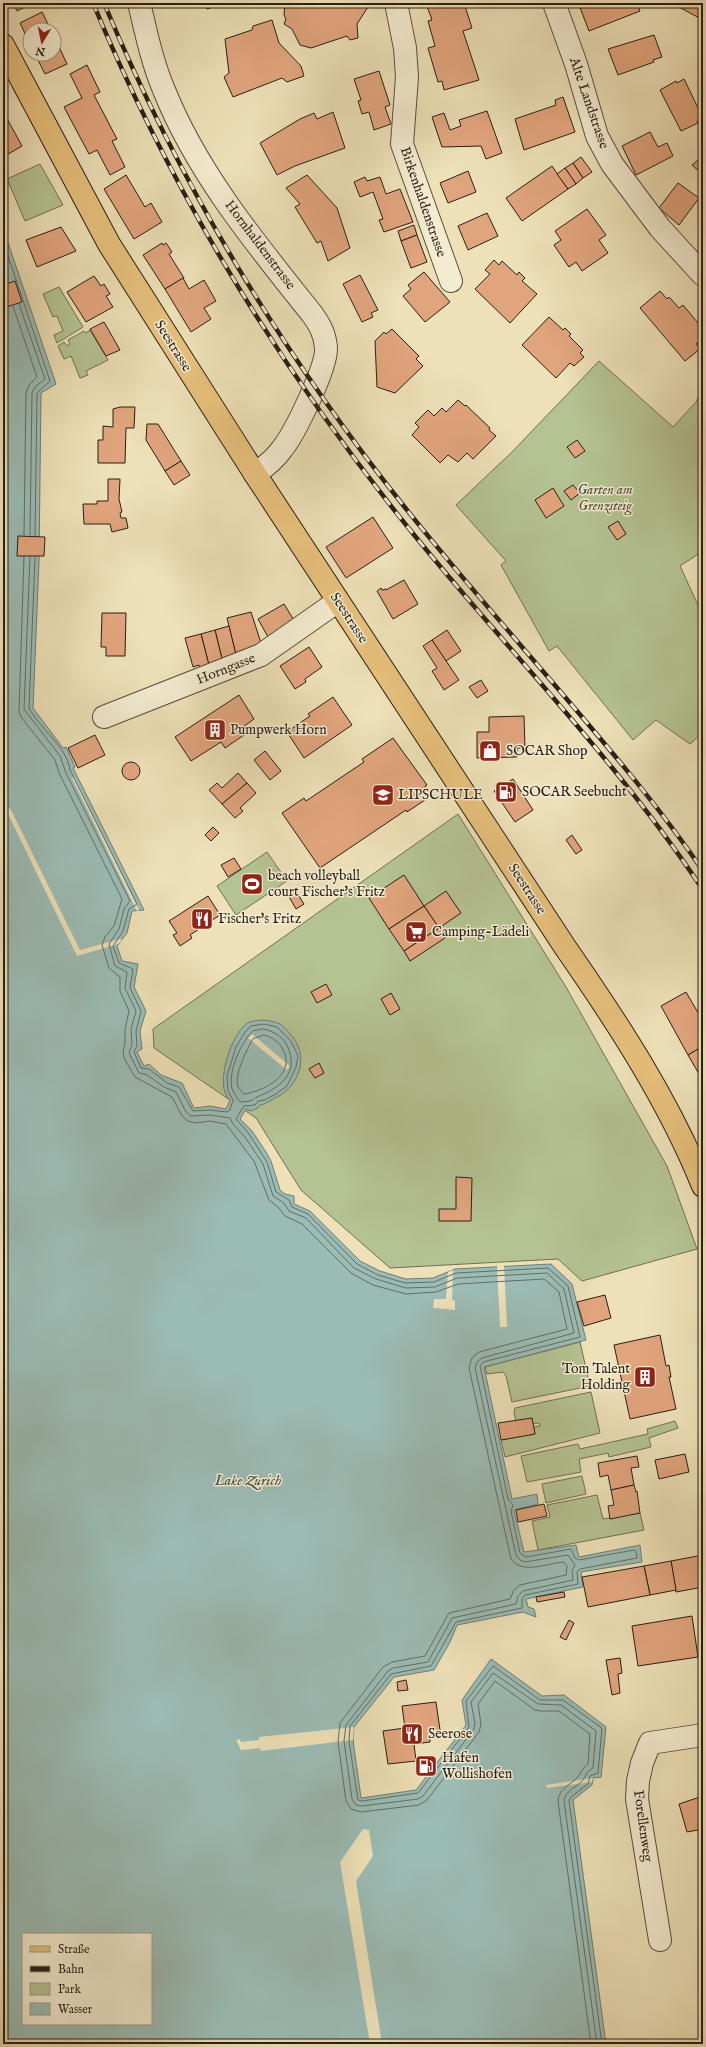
<svg xmlns="http://www.w3.org/2000/svg" width="706" height="2047" viewBox="0 0 706 2047" font-family="'IM FELL English',serif">
  <rect width="100%" height="100%" fill="#eee1b8"/>
  <filter id="stains"><feTurbulence type="fractalNoise" baseFrequency=".005" numOctaves="4"/><feColorMatrix values="0 0 0 0 .2 0 0 0 0 .09 0 0 0 0 .02 0 0 0 .5 -.17"/></filter>
  <radialGradient id="worn" r=".72"><stop offset=".6" stop-color="#630" stop-opacity="0"/><stop offset="1" stop-color="#630" stop-opacity=".3"/></radialGradient>
  <g fill="#b5c392" stroke="#6e7054">
    <polygon points="40,164 63,205 25,221 7,179"/>
    <polygon points="59,287 83,327 57,343 54,335 63,331 57,316 53,317 43,294"/>
    <polygon points="90,330 108,360 86,371 88,375 80,378 71,356 64,359 58,346 64,342 67,346 70,344 68,340 84,331 86,333"/>
    <polygon points="599,361 673,427 696,402 703,386 703,551 680,566 703,616 703,738 700,735 690,744 656,720 633,740 557,646 549,651 501,565 506,561 456,505 512,452"/>
    <polygon points="458,814 566,987 667,1166 697,1249 582,1281 558,1259 390,1268 301,1190 256,1118 154,1048 153,1029"/>
    <polygon points="267,852 287,881 236,915 217,886"/>
    <polygon points="580,1342 590,1386 512,1402 506,1376 503,1372 487,1374 485,1367"/>
    <polygon points="591,1392 600,1433 505,1457 501,1440 535,1434 534,1427 540,1426 539,1423 533,1424 532,1418 516,1421 514,1413 515,1408"/>
    <polygon points="675,1421 678,1428 649,1438 651,1447 609,1457 608,1453 579,1459 581,1472 527,1482 521,1456 578,1444 580,1449 648,1434 647,1429"/>
    <polygon points="582,1476 586,1494 546,1503 542,1484"/>
    <polygon points="597,1495 603,1519 640,1513 644,1530 538,1550 532,1521 550,1517 547,1505"/>
  </g>
  <path fill="#9bbcb5" stroke="#6d7d76" fill-rule="evenodd" d="M3,228l53,156 -15,9 -2,169 -6,146 30,40 3,-1 9,20 -2,1 71,142 -12,1 -5,22 -10,13 5,15 16,3 -4,23 12,24 -6,20 2,18 -5,3 7,14 5,-2 12,11 21,8 12,25 16,-2 16,3 4,-9c-17,-13 2,-71 20,-78 9,-3 19,-2 27,1 5,1 9,6 12,10 22,21 11,55 -16,66 -5,3 -7,5 -13,6l-2,3 -7,3 -5,-2 -6,10 12,12 14,21 5,9 9,29 5,4 9,2v8l16,7 50,50 20,10 26,8 27,-1 22,-9 96,-5 21,20 14,56 -102,27 28,132 25,-5 1,10 -24,6 10,42 52,-7 3,12 61,-12 2,17 -61,10 2,15 -57,12 2,8 6,2 2,8 -13,-5 -66,13 -7,17 -16,28 -40,7 -40,50 -1,13 8,58 55,-8 50,-65 -4,-25 29,-41 51,37 22,-1 42,32 -5,50 -8,1 -1,7 -19,15 33,244h-603zM23,1934h128v90h-128z"/>
  <g fill="#eee1b8">
    <polygon points="74,777 139,910 137,911 72,778"/>
    <polygon points="10,808 80,950 120,939 122,940 118,944 77,956 6,810"/>
    <polygon points="252,1034 290,1066 287,1070 248,1038"/>
    <polygon points="504,1265 507,1327 500,1327 497,1266"/>
    <polygon points="453,1270 452,1300 455,1301 455,1310 433,1308 434,1299 446,1299 448,1272"/>
    <polygon points="354,1727 353,1740 261,1751 260,1748 241,1750 236,1740 240,1739 241,1742 259,1740 259,1737"/>
    <polygon points="593,1778 592,1782 547,1788 546,1785"/>
    <polygon points="363,1829 369,1830 373,1856 356,1881 382,2044 370,2044 340,1862"/>
  </g>
  <g fill="none" stroke-linecap="round" stroke-linejoin="round">
    <g stroke="#626d66" stroke-width="1">
      <polyline points="3,241 50,381 37,393 35,536"/>
      <polyline points="19,304 45,379 35,387 32,393 30,535"/>
      <polyline points="13,306 37,377 29,385 26,393 24,535"/>
      <path d="M24,557l-5,154 2,6 34,43 5,15 62,124 -8,27 -9,11 -3,8 7,23 11,9v14l9,20 -4,18v14l-2,9 1,6 11,19 37,20 10,19 6,5 8,2 14,-2 16,3 28,37 15,39 10,8 6,8 17,8 49,49 22,12 33,9 30,-2 22,-8 86,-5 15,13 8,37 -88,23 -7,6 -3,10 42,191c11,16 37,4 53,3l3,4 -1,9 -46,10 -6,5 -4,9 -61,14 -24,43 -33,6 -9,5 -43,56 -2,19 8,59 5,8 10,3 58,-7 8,-5 52,-68 2,-8 -3,-20 17,-23 40,29 6,1h18l31,23 -2,30c-6,4 -7,10 -12,15 -8,7 -17,10 -18,22l33,243"/>
      <path d="M30,557l-6,152 36,47 6,17 64,128 -6,8 -5,20 -10,15 6,22 12,6 -2,16 11,23 -5,18 1,15 -3,9 10,20 8,2 17,12 12,5 10,20 5,4 19,-1 20,3 3,6 12,13 18,27 10,32 11,7 5,8 17,7 48,50 22,11 30,9 29,-1 22,-9 90,-5 17,16 10,44 -92,25 -5,4 -2,6 41,187 4,5 5,2 43,-7 7,10 -3,6 1,9 -50,11 -5,5 -2,8 -64,14 -24,44 -35,6 -5,3 -42,54 -2,16 8,58 4,6 6,1 56,-7 5,-3 51,-67 1,-6 -4,-21 22,-29 45,31 23,1 35,26 -3,37c-9,5 -6,9 -12,14 -6,6 -16,9 -17,19l33,243"/>
      <path d="M35,557l-6,151c12,22 38,39 41,62l67,134 -8,5 -6,22 -10,15 6,17 14,6 -3,19 11,23 -5,20 1,15 -3,6 7,16 8,1 18,14 12,4 14,24 17,-1 17,2 3,-2 3,-10 -5,-9 -1,-15 9,-29 9,-15 6,-6 13,-2 13,3 14,14 7,15 -2,11 -9,19 -11,8 -11,6 -7,1 -3,4 -11,1 -8,13 13,15 18,28 9,30 13,8 3,7 16,7 49,50 21,11 27,8 29,-1 22,-9 92,-5 20,18 12,51 -97,25 -3,4 28,133 5,6 -2,6 9,42 6,4 45,-8 4,9 4,2 55,-10 2,1 1,7 -57,11 -3,3 1,12 -53,11 -3,4v9l-66,14 -25,44 -40,8 -41,52 -1,15 9,59 4,1 56,-8 51,-66 -3,-26 27,-35 47,34h23l39,28 -4,45 -8,3 -2,8 -17,13 -2,4 33,243"/>
      <path d="M264,1029c12,3 21,9 25,21 9,26 -11,38 -32,47 -2,0 -3,3 -5,3 -3,2 -9,1 -12,2 -2,-3 -7,-10 -8,-13 -4,-17 8,-46 21,-58z"/>
      <path d="M264,1035c8,2 16,7 19,15 1,3 3,6 3,9 2,17 -18,28 -30,32 -5,1 -7,3 -12,3 -2,-2 -5,-5 -6,-7 -4,-13 9,-38 15,-48z"/>
    </g>
  </g>
  <g fill="#e1a57d" stroke="#281e17">
    <polygon points="13,3 33,3 17,11"/>
    <polygon points="205,3 225,3 207,9"/>
    <polygon points="285,3 363,3 368,7 357,24 358,38 350,40 347,36 311,48 300,45 292,29 284,24 286,19 284,15"/>
    <polygon points="435,3 464,3 472,28 463,31 479,80 444,90 442,81 438,82 428,48 435,46 428,21 432,20 427,6"/>
    <polygon points="585,3 637,3 640,11 589,31 579,5"/>
    <polygon points="681,3 703,3 703,20 679,7"/>
    <polygon points="42,12 51,30 30,30 30,44 20,23"/>
    <polygon points="272,20 279,43 301,66 304,76 287,82 282,78 233,97 224,77 229,73 225,39 252,30 253,26"/>
    <polygon points="654,35 662,57 653,60 654,62 618,75 608,49"/>
    <polygon points="54,36 67,64 45,74 35,54 54,54"/>
    <polygon points="87,65 100,92 94,95 117,139 112,141 125,167 110,175 97,150 89,154 64,107 82,98 70,74"/>
    <polygon points="379,71 390,105 385,107 391,124 374,130 369,112 362,114 358,101 361,100 354,79"/>
    <polygon points="684,79 703,118 697,121 698,123 681,131 660,90 676,81 677,83"/>
    <polygon points="563,97 575,132 524,150 515,119 556,105 555,100"/>
    <polygon points="487,111 502,153 486,159 481,146 442,147 432,117 444,113 450,130 461,126 459,120"/>
    <polygon points="333,112 345,148 295,166 277,175 260,143 300,119 314,113 317,119"/>
    <polygon points="5,115 22,146 3,157 3,116"/>
    <polygon points="650,132 658,147 667,143 673,156 636,175 622,146"/>
    <polygon points="581,157 592,172 583,178 573,163"/>
    <polygon points="700,158 703,160 703,175 692,165"/>
    <polygon points="573,163 583,178 576,184 565,168"/>
    <polygon points="552,166 568,189 522,221 506,198"/>
    <polygon points="565,168 576,184 568,189 557,174"/>
    <polygon points="468,171 476,192 448,203 440,183"/>
    <polygon points="126,175 145,207 151,203 162,222 134,239 104,189"/>
    <polygon points="307,175 337,208 350,248 328,261 321,241 317,243 295,207 300,204 286,188"/>
    <polygon points="365,177 367,181 380,177 386,194 400,189 413,222 384,232 379,220 383,219 373,192 360,197 354,182"/>
    <polygon points="678,183 699,198 679,225 659,208"/>
    <polygon points="587,209 606,235 599,240 608,253 582,271 576,262 569,267 554,245 561,240 555,231"/>
    <polygon points="487,213 498,236 468,250 458,226"/>
    <polygon points="414,225 417,235 401,241 398,231"/>
    <polygon points="61,227 76,251 37,267 26,240"/>
    <polygon points="417,235 427,262 411,268 401,241"/>
    <polygon points="162,243 163,245 166,243 172,252 169,254 184,278 165,289 143,255"/>
    <polygon points="494,260 499,265 502,261 517,275 519,272 525,278 522,281 537,294 510,323 475,289 490,274 485,270"/>
    <polygon points="424,272 450,302 425,322 403,296 411,289 408,285"/>
    <polygon points="360,275 378,310 371,313 373,317 362,322 343,284"/>
    <polygon points="94,276 101,286 104,284 110,294 106,296 113,307 86,322 67,292"/>
    <polygon points="183,278 189,289 204,280 216,301 204,308 211,319 191,332 165,289"/>
    <polygon points="15,281 22,302 3,308 3,285"/>
    <polygon points="660,291 667,299 669,297 679,308 683,305 703,329 703,338 696,344 700,349 685,361 640,308"/>
    <polygon points="549,317 563,330 565,328 571,334 569,336 583,350 580,353 584,357 574,366 570,363 556,378 522,345"/>
    <polygon points="104,322 120,350 106,356 90,329"/>
    <polygon points="392,329 419,356 416,359 423,366 395,393 377,387 375,341 384,332 386,334"/>
    <polygon points="458,400 465,406 466,405 490,428 489,430 496,436 473,459 467,453 458,462 448,455 440,463 412,435 419,427 415,423 428,410 434,416 442,408 446,412"/>
    <polygon points="120,407 135,407 134,428 126,428 125,463 98,463 98,440 103,440 103,426 113,427 113,409"/>
    <polygon points="147,424 158,424 181,461 165,471 146,440"/>
    <polygon points="577,440 585,451 575,458 567,447"/>
    <polygon points="181,461 190,475 174,485 165,471"/>
    <polygon points="108,479 120,479 119,499 122,512 120,513 121,518 126,518 128,528 112,532 110,524 84,524 83,504 97,504 97,501 108,501"/>
    <polygon points="573,485 580,493 571,500 564,491"/>
    <polygon points="553,488 564,506 546,518 535,500"/>
    <polygon points="373,517 393,548 346,578 326,547"/>
    <polygon points="618,521 626,534 617,540 608,527"/>
    <polygon points="18,536 45,537 44,556 17,556"/>
    <polygon points="404,580 418,604 393,619 377,591 381,588 382,590 386,589 386,590"/>
    <polygon points="284,604 295,622 268,637 258,619"/>
    <polygon points="251,612 261,643 258,643 258,646 236,655 227,618"/>
    <polygon points="102,613 126,613 125,656 106,656 106,647 101,647"/>
    <polygon points="229,626 236,655 223,663 215,630"/>
    <polygon points="215,630 223,663 210,669 201,634"/>
    <polygon points="447,630 461,651 446,661 432,640"/>
    <polygon points="201,634 210,669 201,672 199,665 193,667 185,638"/>
    <polygon points="432,640 459,680 444,690 432,671 437,668 423,646"/>
    <polygon points="309,647 322,667 305,679 306,682 295,689 280,666"/>
    <polygon points="481,680 488,691 477,698 469,687"/>
    <polygon points="239,695 254,719 243,727 247,733 225,748 221,742 191,761 175,737"/>
    <polygon points="333,697 352,725 304,758 287,732 310,716 308,714"/>
    <polygon points="524,716 525,748 517,748 517,757 477,758 477,732 489,732 489,717"/>
    <polygon points="95,735 105,755 78,768 68,748"/>
    <polygon points="393,738 427,785 425,786 431,796 407,812 406,810 320,868 282,813 304,798 306,801 364,762 362,759"/>
    <polygon points="265,751 281,771 270,780 254,760"/>
    <circle cx="131" cy="771" r="9"/>
    <polygon points="238,773 247,783 222,804 209,790 217,783 222,788"/>
    <polygon points="513,779 533,810 515,822 494,791"/>
    <polygon points="247,783 256,793 240,808 243,811 235,818 222,804"/>
    <polygon points="213,827 219,833 211,841 205,835"/>
    <polygon points="572,835 582,850 576,854 566,840"/>
    <polygon points="234,858 241,869 228,877 221,865"/>
    <polygon points="404,875 424,906 389,929 369,898"/>
    <polygon points="295,890 304,904 296,909 288,895"/>
    <polygon points="446,891 461,913 439,928 424,906"/>
    <polygon points="208,896 220,915 190,935 192,938 180,946 173,935 177,933 169,921"/>
    <polygon points="424,906 439,928 404,951 389,929"/>
    <polygon points="439,928 445,938 410,961 404,951"/>
    <polygon points="326,984 332,995 317,1003 311,992"/>
    <polygon points="686,992 703,1021 703,1046 688,1055 661,1006"/>
    <polygon points="391,993 400,1009 390,1015 381,999"/>
    <polygon points="703,1046 703,1081 688,1055"/>
    <polygon points="319,1063 324,1073 315,1078 309,1069"/>
    <polygon points="456,1177 472,1178 471,1221 439,1221 439,1209 456,1209"/>
    <polygon points="605,1295 611,1318 584,1326 577,1302"/>
    <polygon points="660,1335 666,1366 669,1365 671,1377 669,1377 676,1409 630,1419 614,1345"/>
    <polygon points="532,1418 535,1434 501,1440 498,1423"/>
    <polygon points="685,1454 689,1472 659,1479 655,1460"/>
    <polygon points="637,1456 639,1467 631,1468 634,1485 611,1490 608,1475 600,1477 598,1463"/>
    <polygon points="634,1485 636,1492 637,1491 640,1513 610,1519 608,1506 614,1505 611,1490"/>
    <polygon points="544,1504 547,1516 518,1522 516,1510"/>
    <polygon points="703,1555 703,1587 676,1592 671,1561"/>
    <polygon points="671,1561 676,1590 650,1595 644,1566"/>
    <polygon points="644,1566 650,1595 588,1607 582,1577"/>
    <polygon points="564,1592 565,1597 537,1602 536,1597"/>
    <polygon points="692,1616 698,1657 638,1666 632,1626"/>
    <polygon points="569,1620 574,1623 566,1640 560,1637"/>
    <polygon points="620,1658 622,1673 618,1674 620,1693 612,1695 606,1660"/>
    <polygon points="406,1680 408,1690 398,1691 397,1682"/>
    <polygon points="436,1702 441,1737 430,1738 430,1742 414,1744 416,1761 388,1764 383,1731 405,1728 402,1706"/>
    <polygon points="703,1796 703,1829 687,1832 679,1804"/>
  </g>
  <g fill="none" stroke-linecap="round" stroke-linejoin="round">
    <g stroke="#5a4f3f" stroke-width="24">
      <g id="minor">
        <path d="M139,3c7,29 13,59 25,87 33,83 93,155 148,224 8,11 13,20 14,34 1,19 -31,85 -44,101 -7,10 -17,18 -27,25"/>
        <polyline points="396,3 405,48 407,77 402,144 451,281"/>
        <polyline points="554,3 576,64 597,136 612,164 660,228 703,275"/>
        <polyline points="104,717 261,655 338,601"/>
        <polyline points="660,1940 637,1799 638,1781 642,1763 650,1743 703,1735"/>
      </g>
    </g>
    <g stroke="#281e17" stroke-width="24">
      <path id="major" d="M3,45l106,199 146,230 310,473c52,75 104,154 138,239"/>
    </g>
    <use href="#minor" stroke="#f4ecd1" stroke-width="22"/>
    <use href="#major" stroke="#e7c07c" stroke-width="22"/>
    <g stroke="#281e17" stroke-width="4.5">
      <g id="rail">
        <path d="M93,3c80,192 191,372 322,533 96,118 204,227 288,354"/>
        <path d="M104,3c75,179 178,350 299,502 54,68 112,133 168,199 46,54 92,108 132,167"/>
      </g>
    </g>
    <use href="#rail" stroke="#f4ecd1" stroke-width="3" stroke-dasharray="9" stroke-linecap="butt"/>
  </g>
  <defs>
    <g id="building-square" transform="scale(1.15)"><rect x="-9" y="-9" width="18" height="18" rx="4" fill="#8f2418" stroke="#f4ecd1"/><path d="M-4-6H4V6H1V3H-1V6H-4ZM-2.5-4.3h1.7v1.8h-1.7ZM.8-4.3h1.7v1.8H.8ZM-2.5-1h1.7V.8h-1.7ZM.8-1h1.7V.8H.8Z" fill="#fff"/></g>
    <g id="shop-square" transform="scale(1.15)"><rect x="-9" y="-9" width="18" height="18" rx="4" fill="#8f2418" stroke="#f4ecd1"/><path d="M-5-2.5h2.3a2.7 3.5 0 0 1 5.4 0H5L5.5 6h-11ZM-1.5-2.5h3a1.5 2.3 0 0 0-3 0Z" fill="#fff"/></g>
    <g id="fuel-square" transform="scale(1.15)"><rect x="-9" y="-9" width="18" height="18" rx="4" fill="#8f2418" stroke="#f4ecd1"/><path d="M-5.5-6h7V0h2V4h1.3V-2.5L3-4.5l.8-.8L6-3V5H2.5V1h-1V6h-7ZM-4.2-4.7v3.2H.2V-4.7Z" fill="#fff"/></g>
    <g id="school-square" transform="scale(1.15)"><rect x="-9" y="-9" width="18" height="18" rx="4" fill="#8f2418" stroke="#f4ecd1"/><path d="M0-5L7-2L0 1L-7-2ZM-4 1L0 2.5L4 1V4Q0 6-4 4Z" fill="#fff"/></g>
    <g id="stadium-square" transform="scale(1.15)"><rect x="-9" y="-9" width="18" height="18" rx="4" fill="#8f2418" stroke="#f4ecd1"/><path d="M0-5a6.5 5 0 1 0 0 10a6.5 5 0 1 0 0-10ZM-3.5-1.8h7v3.6h-7Z" fill="#fff"/></g>
    <g id="restaurant-square" transform="scale(1.15)"><rect x="-9" y="-9" width="18" height="18" rx="4" fill="#8f2418" stroke="#f4ecd1"/><path d="M-5-6h1v4h1v-4h1v4h1v-4h1v5L-1.5 .5V6h-2V.5L-5-1ZM5-6V6H3V1.5H1.5Q1.5-4 5-6Z" fill="#fff"/></g>
    <g id="supermarket-square" transform="scale(1.15)"><rect x="-9" y="-9" width="18" height="18" rx="4" fill="#8f2418" stroke="#f4ecd1"/><path d="M-6-5.5h2.5l.6 2H6L4.5 2H-2.5L-4.4-4H-6ZM-1.5 3.2a1.3 1.3 0 1 0 .1 0ZM3 3.2a1.3 1.3 0 1 0 .1 0Z" fill="#fff"/></g>
  </defs>
  <g fill-rule="evenodd">
    <use href="#building-square" x="215" y="730"/>
    <use href="#shop-square" x="490" y="751"/>
    <use href="#fuel-square" x="506" y="792"/>
    <use href="#school-square" x="383" y="795"/>
    <use href="#stadium-square" x="252" y="884"/>
    <use href="#restaurant-square" x="202" y="919"/>
    <use href="#supermarket-square" x="416" y="932"/>
    <use href="#building-square" x="645" y="1377"/>
    <use href="#restaurant-square" x="412" y="1734"/>
    <use href="#fuel-square" x="426" y="1766"/>
  </g>
  <g text-anchor="middle" dominant-baseline="central" stroke-width="3" stroke-linejoin="round" paint-order="stroke">
    <g font-size="14" fill="#281e17" stroke="#f4ecd1">
      <text transform="translate(589 103) rotate(71)">Alte Landstrasse</text>
      <text transform="translate(423 202) rotate(71)">Birkenhaldenstrasse</text>
      <text transform="translate(260 245) rotate(53)">Hornhaldenstrasse</text>
      <text transform="translate(173 346) rotate(58)">Seestrasse</text>
      <text transform="translate(349 618) rotate(57)">Seestrasse</text>
      <text transform="translate(226 669) rotate(-22)">Horngasse</text>
      <text transform="translate(527 889) rotate(57)">Seestrasse</text>
      <text transform="translate(643 1826) rotate(82)">Forellenweg</text>
    </g>
    <g font-size="14" font-style="italic" fill="#52503c" stroke="#f4ecd1">
      <text x="605" y="490">Garten am<tspan x="605" dy="16">Grenzsteig</tspan></text>
    </g>
    <g font-size="14" fill="#281e17" stroke="#f4ecd1" text-anchor="start">
      <text x="230" y="730">Pumpwerk Horn</text>
      <text x="506" y="751">SOCAR Shop</text>
      <text x="522" y="792">SOCAR Seebucht</text>
      <text x="398" y="795">LIPSCHULE</text>
      <text x="268" y="876">beach volleyball<tspan x="268" dy="16">court Fischer's Fritz</tspan></text>
      <text x="218" y="919">Fischer's Fritz</text>
      <text x="432" y="932">Camping-Lädeli</text>
      <text x="630" y="1369" text-anchor="end">Tom Talent<tspan x="630" dy="16">Holding</tspan></text>
      <text x="428" y="1734">Seerose</text>
      <text x="442" y="1758">Hafen<tspan x="442" dy="16">Wollishofen</tspan></text>
    </g>
    <g font-size="15" font-style="italic" fill="#4a4d46" stroke="#f4ecd1">
      <text x="248" y="1480">Lake Zurich</text>
    </g>
  </g>
  <rect width="706" height="2047" fill="none" stroke="#eee1b8" stroke-width="16"/>
  <rect x="4" y="4" width="698" height="2039" fill="none" stroke="#281e17" stroke-width="2"/>
  <rect x="8" y="8" width="690" height="2031" fill="none" stroke="#281e17"/>
  <rect x="22" y="1933" width="130" height="92" fill="#f4ecd1" stroke="#a29a87"/>
  <rect x="30" y="1946" width="20" height="6" fill="#e7c07c" stroke="#a29a87"/>
  <text x="58" y="1953" font-size="12" fill="#281e17">Straße</text>
  <rect x="30" y="1966" width="20" height="6" fill="#281e17" stroke="#a29a87"/>
  <text x="58" y="1973" font-size="12" fill="#281e17">Bahn</text>
  <rect x="30" y="1983" width="20" height="12" fill="#b5c392" stroke="#a29a87"/>
  <text x="58" y="1993" font-size="12" fill="#281e17">Park</text>
  <rect x="30" y="2003" width="20" height="12" fill="#9bbcb5" stroke="#a29a87"/>
  <text x="58" y="2013" font-size="12" fill="#281e17">Wasser</text>
  <g transform="translate(42 42) rotate(190)"><circle r="19" fill="#f4ecd1" stroke="#a29a87"/>
  <path d="M0-3L7 15L0 10L-7 15Z" fill="#8f2418"/>
  <text y="-6" font-size="11" font-weight="bold" text-anchor="middle" fill="#281e17">N</text>
  </g>
  <rect width="100%" height="100%" filter="url(#stains)"/>
  <rect width="100%" height="100%" fill="url(#worn)"/>
</svg>
